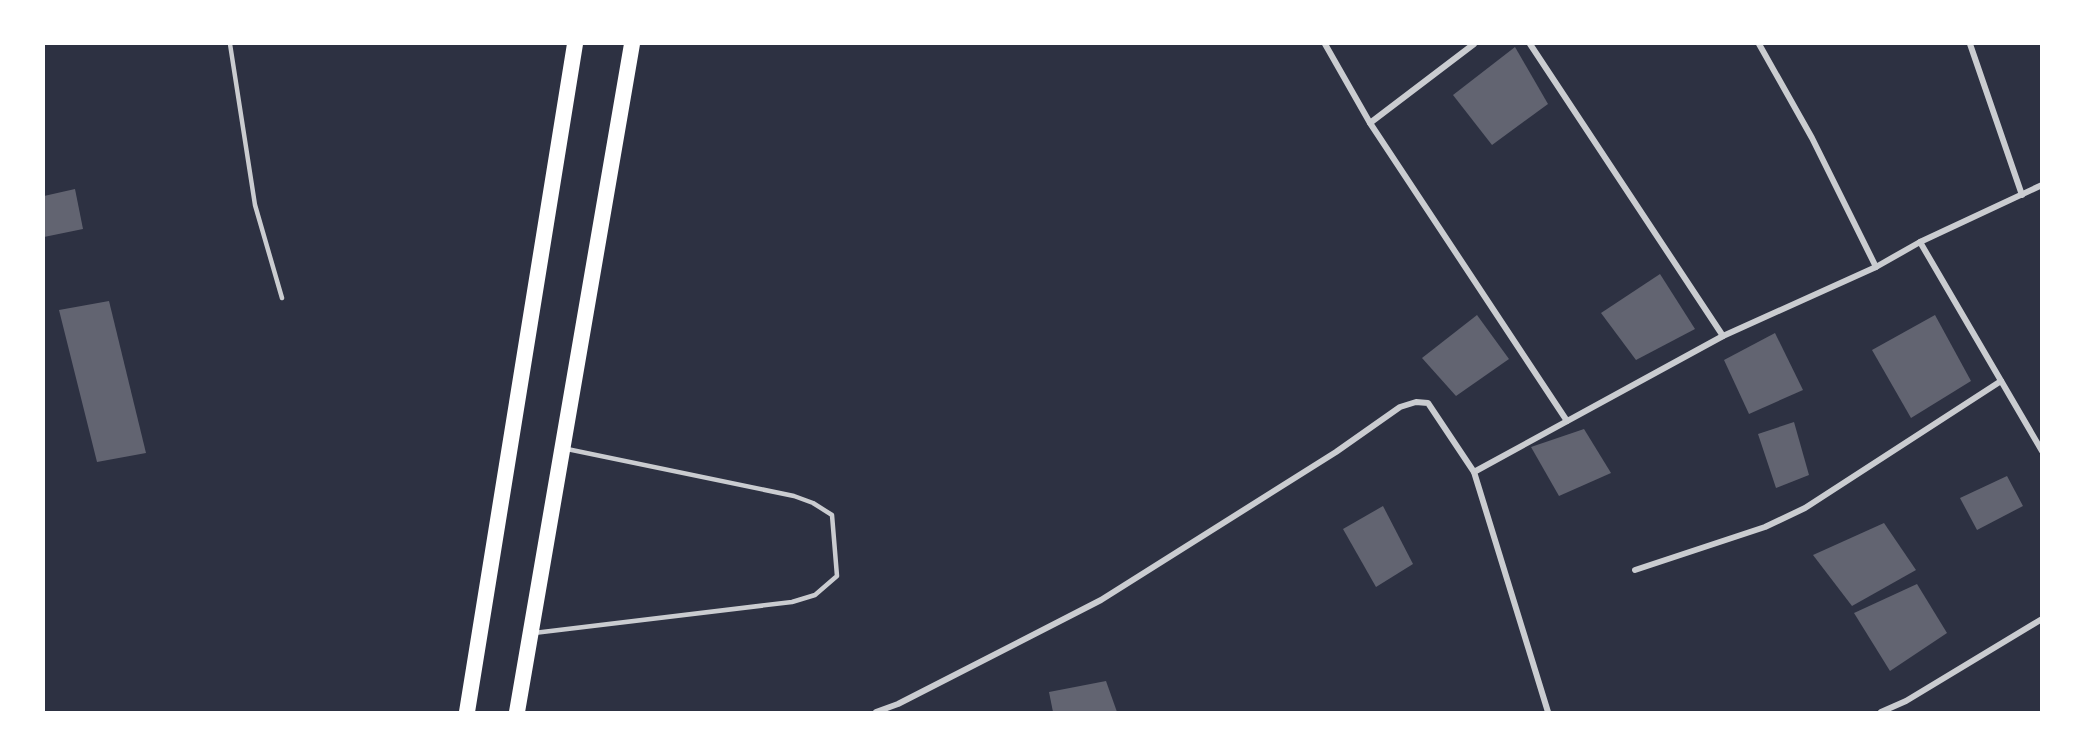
<svg xmlns="http://www.w3.org/2000/svg" width="2085" height="756" viewBox="0 0 2085 756" font-family="Lato,sans-serif">
  <rect width="100%" height="100%" fill="#2d3142"/>
  <g fill="#626471">
    <polygon points="1515,47 1548,104 1492,145 1453,95"/>
    <polygon points="75,189 83,229 44,237 44,196"/>
    <polygon points="1660,274 1695,329 1636,360 1601,313"/>
    <polygon points="109,301 146,453 97,462 59,310"/>
    <polygon points="1477,315 1509,359 1456,396 1422,358"/>
    <polygon points="1935,315 1971,381 1911,418 1872,350"/>
    <polygon points="1775,333 1803,390 1749,414 1724,360"/>
    <polygon points="1794,422 1809,475 1776,488 1758,434"/>
    <polygon points="1584,429 1611,473 1559,496 1531,447"/>
    <polygon points="2007,476 2023,506 1977,530 1960,498"/>
    <polygon points="1383,506 1413,564 1376,587 1343,529"/>
    <polygon points="1884,523 1916,570 1852,606 1813,555"/>
    <polygon points="1917,584 1947,633 1890,671 1854,613"/>
    <polygon points="1106,681 1117,712 1053,712 1049,692"/>
  </g>
  <g fill="none" stroke-linecap="round" stroke-linejoin="round">
    <g stroke="#caccd0" stroke-width="4.5">
      <polyline points="230,44 255,205 282,298"/>
      <polyline points="534,633 792,602 815,595 837,576 832,515 813,503 794,496 567,449"/>
    </g>
    <g stroke="#caccd0" stroke-width="6">
      <polyline points="1325,44 1370,123 1567,421"/>
      <polyline points="1530,44 1723,336"/>
      <polyline points="1759,44 1812,138 1876,267"/>
      <polyline points="1970,44 2022,195"/>
      <polyline points="1370,123 1474,44"/>
      <polyline points="1920,242 2042,451"/>
      <polyline points="1474,472 1723,336 1876,267 1920,242 2042,185"/>
      <polyline points="1635,570 1765,527 1805,508 2001,381"/>
      <polyline points="876,712 898,704 1101,600 1336,452 1400,407 1416,402 1428,403 1474,472 1548,712"/>
      <polyline points="1881,712 1906,701 2042,619"/>
    </g>
    <g stroke="#fff" stroke-width="16">
      <polyline points="467,712 575,44"/>
      <polyline points="517,712 632,44"/>
    </g>
  </g>
  <rect width="2085" height="756" fill="none" stroke="#ffffff" stroke-width="90"/>
</svg>
